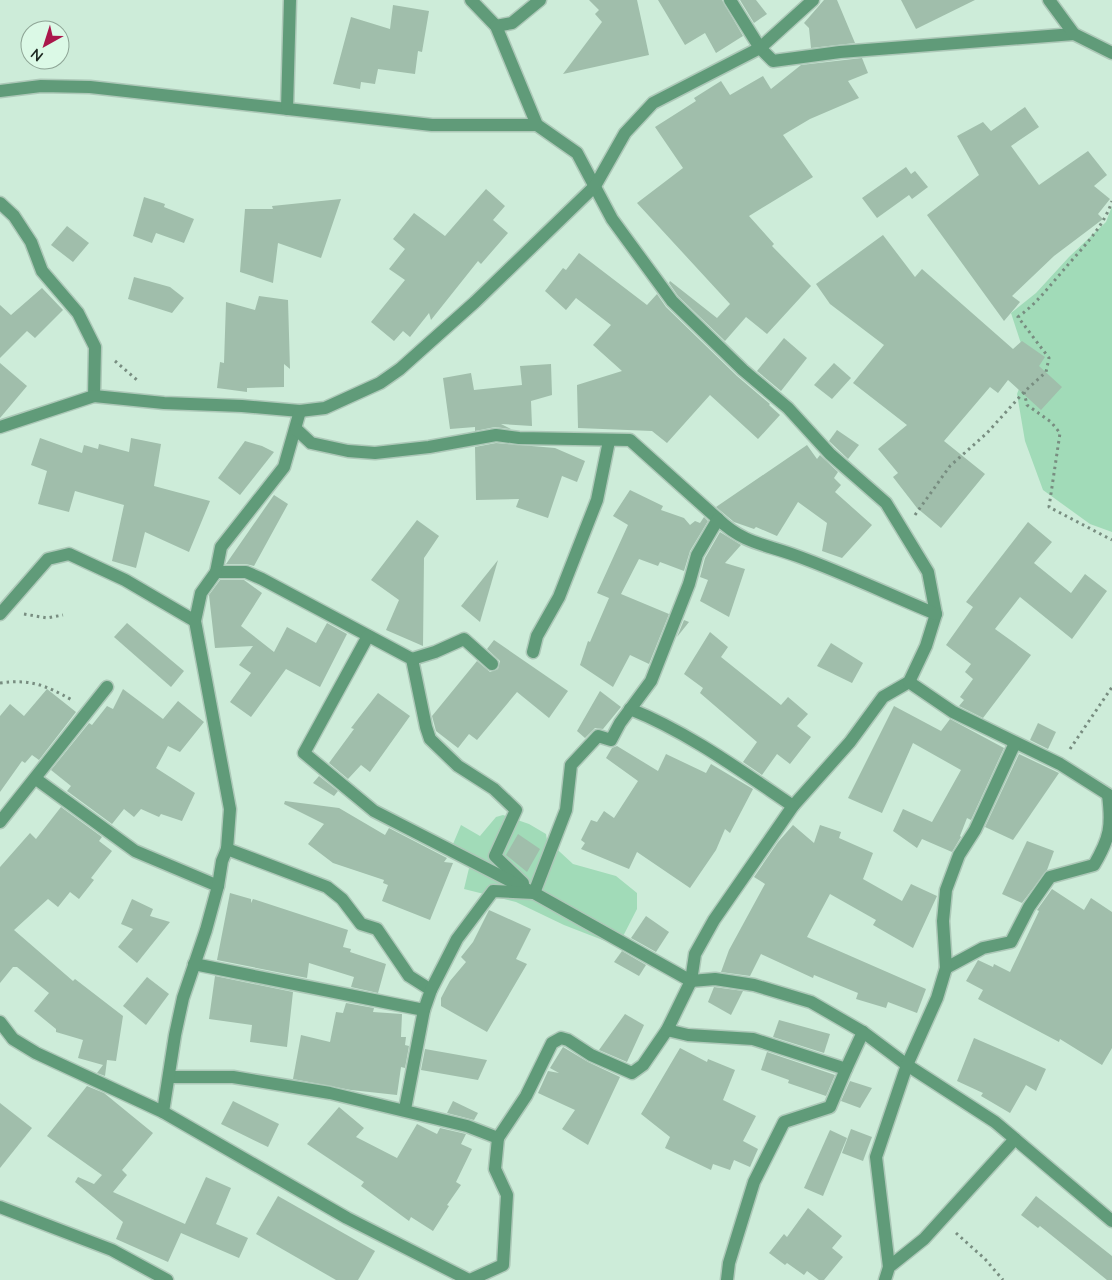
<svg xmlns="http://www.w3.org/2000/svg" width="1112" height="1280" viewBox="0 0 1112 1280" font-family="Lato,sans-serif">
  <rect width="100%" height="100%" fill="#cdecd9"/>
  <g fill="#a1dbb8">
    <polygon points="1112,206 1112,532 1090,524 1043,490 1025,441 1017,394 1028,365 1011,313 1036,293 1069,257 1106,222"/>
    <polygon points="503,815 529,824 546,834 547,840 573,864 616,876 637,893 637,909 618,946 564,925 516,902 464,889 470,864 452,854 453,844 461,825 480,836 496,817"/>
  </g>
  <g fill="#a0beab">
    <polygon points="589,0 637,0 649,55 563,74 602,22 595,14 599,10"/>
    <polygon points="658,0 722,0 743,36 716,53 705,33 685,45"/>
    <polygon points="740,0 756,0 767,14 754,23"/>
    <polygon points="824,0 837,0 855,43 811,48 809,28 804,23"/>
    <polygon points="901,0 975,0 916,29"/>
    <polygon points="393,5 429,11 422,52 418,51 415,74 378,69 375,84 361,82 360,89 333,84 351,17 390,29"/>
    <polygon points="862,58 868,73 848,81 859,98 810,119 783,135 813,177 749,216 774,244 772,246 811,286 767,334 746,317 725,341 678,296 669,283 670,281 717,318 730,304 637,203 683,168 655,127 696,101 694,98 721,81 730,95 763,76 771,89 801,65"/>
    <polygon points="1025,107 1039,127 1011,146 1039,185 1088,151 1107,175 1094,186 1110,199 1098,214 1103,219 1054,256 1012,296 1020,302 1004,321 927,215 979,175 957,136 983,122 991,131"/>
    <polygon points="906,167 911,174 915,171 928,187 912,199 909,195 877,218 862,198"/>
    <polygon points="486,189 505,206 493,220 508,233 481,264 478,261 431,320 429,313 410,337 403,331 394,341 371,322 405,280 389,269 405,249 393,239 414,213 445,236"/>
    <polygon points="144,197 165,204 164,207 194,219 184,243 156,233 152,243 133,236"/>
    <polygon points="341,199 321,258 278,243 273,283 240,272 245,209 273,209 272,206"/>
    <polygon points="67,226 89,243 73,262 51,245"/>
    <polygon points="883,235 915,277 922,269 1013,349 1022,341 1045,357 1039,366 1062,387 1041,410 1008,380 998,393 990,387 944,441 985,474 941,528 917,508 893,477 898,473 878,449 907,425 853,383 884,345 830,304 816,284"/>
    <polygon points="579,253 647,305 657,294 666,307 737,376 770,404 769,405 780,415 758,439 710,395 667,443 652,431 578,428 577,385 622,371 593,345 611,325 576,298 566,310 545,291 563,268 566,270"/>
    <polygon points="134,277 170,287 184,298 172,313 128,299"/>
    <polygon points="42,288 63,310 35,338 27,331 0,358 0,305 11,315"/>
    <polygon points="259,296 288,300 290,369 284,364 284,387 247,388 247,392 217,388 220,362 224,363 226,302 255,310"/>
    <polygon points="784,338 807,358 781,391 757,371"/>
    <polygon points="0,363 27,386 0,418"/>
    <polygon points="834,363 851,378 832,399 814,385"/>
    <polygon points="551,364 552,395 531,401 532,426 501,424 511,429 495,427 475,431 475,427 450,429 443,378 471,373 474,390 522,385 520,366"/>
    <polygon points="837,430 859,445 848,459 829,441"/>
    <polygon points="40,438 82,453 84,445 98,449 99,444 129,452 131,438 161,444 154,486 210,501 189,552 145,532 136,568 112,561 124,505 75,491 69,512 38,504 47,471 31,465"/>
    <polygon points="245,441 262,446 274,452 240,495 218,478"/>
    <polygon points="496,443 555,448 585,461 577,482 562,476 548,518 516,507 519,499 476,500 475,447"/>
    <polygon points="807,445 817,459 820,455 838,472 834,478 841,485 835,492 872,525 842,558 822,551 827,523 798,502 777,536 756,527 754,529 734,522 716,507"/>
    <polygon points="630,490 663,506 661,510 684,518 690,525 695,521 700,523 704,517 708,521 690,551 684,571 660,562 658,566 639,559 621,594 669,614 649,664 630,655 613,687 580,665 588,641 590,642 609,598 597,593 628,525 613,516"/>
    <polygon points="274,495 288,504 254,566 246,564 226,564"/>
    <polygon points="417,520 439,536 424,558 423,646 386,630 399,600 371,580"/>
    <polygon points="1028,522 1052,542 1034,563 1071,593 1085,574 1107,591 1072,639 1020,597 995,629 1031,655 983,718 959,706 964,700 960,697 973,679 965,672 971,664 946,645 973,607 966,602"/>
    <polygon points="720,532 741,545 725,563 745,569 729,617 700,601 708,580 700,577 705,558"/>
    <polygon points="498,560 480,622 461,606"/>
    <polygon points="220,580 244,580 262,593 241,626 274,652 287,627 316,643 327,623 347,634 320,687 286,669 251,717 230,702 251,673 239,665 253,646 215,648 209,595"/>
    <polygon points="684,620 689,622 677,637"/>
    <polygon points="127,623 184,671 171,687 114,637"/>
    <polygon points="710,632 728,647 721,657 781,705 788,697 808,714 797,726 811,737 790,764 777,754 762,775 743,762 757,742 700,693 703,688 684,674"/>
    <polygon points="494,640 568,691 549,718 517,692 477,740 469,734 458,748 436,731 432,716 477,661 490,672 498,669 500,661 487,649"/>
    <polygon points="831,643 863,663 852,683 817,666"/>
    <polygon points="47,689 76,712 39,760 32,755 25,763 22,761 0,792 0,716 10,704 24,716"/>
    <polygon points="123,689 163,719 178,701 204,722 180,752 168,746 156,768 195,793 182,821 161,814 159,817 141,809 134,817 124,809 112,824 67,791 71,786 51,770 89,723 92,725 107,706 113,709"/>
    <polygon points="600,691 621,707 603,729 595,728 585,738 577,731"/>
    <polygon points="378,693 410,716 370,772 361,765 348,779 329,763 354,729 351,728"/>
    <polygon points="894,706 941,731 950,719 1004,748 971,820 967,818 960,836 961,837 952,852 922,839 917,848 893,831 903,809 932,822 961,770 913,743 882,813 848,798"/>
    <polygon points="1038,723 1056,732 1048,749 1030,740"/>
    <polygon points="617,746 658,771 666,754 706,773 711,764 753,789 730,833 725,829 716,850 690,888 637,852 629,869 581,849 585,843 581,840 591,820 597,822 604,811 614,818 638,781 606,758 612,748"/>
    <polygon points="1019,754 1059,773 1013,840 985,827"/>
    <polygon points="319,776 338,791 334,796 313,783"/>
    <polygon points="285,801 339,808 385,835 389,828 447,858 444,862 453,863 430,920 382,901 388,885 383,883 384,880 333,863 308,844 324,824 284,804"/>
    <polygon points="61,807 102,837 99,841 112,851 91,878 94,880 79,899 70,892 58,907 48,899 14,930 73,981 75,979 123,1016 116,1061 107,1060 105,1076 97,1073 103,1065 78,1058 83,1040 56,1032 56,1029 34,1011 49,993 17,967 13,967 0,983 0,867 30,833 36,839"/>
    <polygon points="793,825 814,843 820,825 841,832 839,838 873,853 863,879 902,901 911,884 937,896 913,948 873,925 876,920 830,894 807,937 926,989 917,1013 888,1002 886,1008 856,999 858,993 814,975 813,978 761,954 750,976 721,972 729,950 765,884 754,877 778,842"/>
    <polygon points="518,834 540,849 527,872 506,855"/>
    <polygon points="1027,841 1054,851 1047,870 1022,903 1002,894"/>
    <polygon points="1052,889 1084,910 1091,898 1112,912 1112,1048 1102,1065 1060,1039 1059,1042 978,999 983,990 966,981 978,960 993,967 994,964 1010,972 1039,911 1037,910"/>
    <polygon points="230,893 251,899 251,903 253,899 348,930 343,947 351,949 350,952 386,964 378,993 351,987 354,977 309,963 307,978 217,960"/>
    <polygon points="132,899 153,909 150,916 170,922 137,963 118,947 133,929 121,924"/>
    <polygon points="489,910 531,929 516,959 527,964 487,1032 441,1006 441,998 450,981 466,962 461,957 473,942"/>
    <polygon points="646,916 669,932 656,952 631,938"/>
    <polygon points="622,951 646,965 639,976 614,962"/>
    <polygon points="215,976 293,992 287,1047 250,1042 252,1025 209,1019"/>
    <polygon points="147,977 169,994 146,1025 123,1006"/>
    <polygon points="714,987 743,991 731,1015 708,1002"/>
    <polygon points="346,1003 374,1008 373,1012 402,1014 401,1037 406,1037 405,1045 409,1046 405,1068 401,1067 397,1095 351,1090 293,1079 301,1035 330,1042 336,1012 343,1013"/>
    <polygon points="625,1014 644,1025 627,1062 599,1050"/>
    <polygon points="779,1020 830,1034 824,1053 773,1037"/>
    <polygon points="974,1038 1046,1069 1036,1091 1026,1085 1010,1113 981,1096 983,1093 957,1081"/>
    <polygon points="563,1047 588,1062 620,1077 588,1145 562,1129 575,1110 538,1093 548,1071 559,1073 550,1068"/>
    <polygon points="680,1048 707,1062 708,1059 735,1070 723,1100 756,1116 743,1141 758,1149 750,1167 734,1160 730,1170 713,1164 711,1170 665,1148 670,1137 641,1114"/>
    <polygon points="425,1049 487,1060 478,1080 421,1070"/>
    <polygon points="767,1052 835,1075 826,1096 788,1083 789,1080 761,1070"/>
    <polygon points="850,1081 872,1088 860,1108 841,1101"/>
    <polygon points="87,1086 104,1093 153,1133 122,1170 127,1175 113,1192 185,1224 206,1177 231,1188 216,1224 248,1238 239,1258 181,1233 168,1262 116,1239 123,1222 75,1182 78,1177 94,1184 102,1175 47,1136"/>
    <polygon points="233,1101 279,1124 268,1147 221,1124"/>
    <polygon points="453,1101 478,1113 474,1120 447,1113"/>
    <polygon points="0,1103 32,1128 0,1168"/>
    <polygon points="339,1107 364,1128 356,1137 397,1158 417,1124 437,1134 440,1128 466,1134 461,1144 472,1149 456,1182 461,1185 447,1205 449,1206 433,1231 411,1217 409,1221 361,1186 364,1182 307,1144"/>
    <polygon points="851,1129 872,1137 863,1161 842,1153"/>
    <polygon points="830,1130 847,1138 823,1196 804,1188"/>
    <polygon points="278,1196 375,1251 358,1280 336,1280 256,1234"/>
    <polygon points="1036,1196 1112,1256 1112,1280 1107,1280 1040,1226 1038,1228 1021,1215"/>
    <polygon points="808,1208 842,1236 832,1248 843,1257 824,1280 819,1280 807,1271 804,1275 787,1263 785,1265 769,1253 784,1234 787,1237"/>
  </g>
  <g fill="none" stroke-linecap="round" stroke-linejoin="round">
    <g stroke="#adc8b8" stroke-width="15">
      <g id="street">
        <polyline points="471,0 496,26 537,125 577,153 612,219 672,301 743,370 788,408 830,454 886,503 928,572 936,614 926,646 909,682 883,697 850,742 793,806 714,920 695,954 691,981 667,1030 643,1065 632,1073 591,1055 568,1040 561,1038 552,1043 526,1096 498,1138"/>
        <polyline points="730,0 760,48 773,61 840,52 1074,34"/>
        <polyline points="1049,0 1074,34 1112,53"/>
        <polyline points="496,26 512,23 540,0"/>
        <polyline points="0,91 41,86 90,87 432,125 537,125"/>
        <polyline points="287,109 290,0"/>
        <polyline points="0,203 14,216 31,242 42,271 78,313 95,347 94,396 0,427"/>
        <polyline points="94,396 164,403 242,406 300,411 325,408 380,383 400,369 475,302 595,186 625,133 653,103 760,48 813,0"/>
        <polyline points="300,411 284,467 221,547 216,572 246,572 262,579 412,659 426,727 430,739 458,766 494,789 516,810 495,856 523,883"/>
        <polyline points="296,429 311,443 348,451 375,453 429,447 496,435 519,438 630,440 718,519"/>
        <polyline points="0,614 48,559 69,554 125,580 195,621"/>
        <polyline points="368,636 304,753 374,811 534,893 691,981 715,979 754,985 811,1002 863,1032"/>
        <polyline points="533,652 537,636 559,597 597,500 609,441"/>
        <polyline points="412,659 435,652 464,639 492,664"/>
        <polyline points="909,682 953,712 1060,764 1112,797"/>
        <path d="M630,709c58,23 111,62 163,97"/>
        <polyline points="36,779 135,851 218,886"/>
        <polyline points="0,822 107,687"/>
        <polyline points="227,849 327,887 342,899 361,924 377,929 409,976 431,990"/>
        <polyline points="194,964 424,1010"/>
        <path d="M946,968l37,-20 28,-6 18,-35 21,-30 44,-12c16,-27 18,-39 14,-70"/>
        <polyline points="0,1022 13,1039 36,1053 163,1112 347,1218 469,1280"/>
        <polyline points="667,1030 688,1035 753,1039 846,1069 863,1032 907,1065 995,1122 1112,1221"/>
        <polyline points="169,1077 233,1077 330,1093 467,1126 498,1138 495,1169 507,1195 503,1265 470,1280"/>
        <path d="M405,1109l19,-99 7,-20 26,-51 36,-48 41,2 32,-83 5,-45 27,-29 13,4 9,-17 31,-42 38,-97 8,-29 21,-36c26,25 47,25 79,37 47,17 93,39 139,58"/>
        <polyline points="163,1112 175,1035 183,998 206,930 218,886 222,861 227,849 230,809 195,621 201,593 216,572"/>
        <polyline points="0,1207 112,1250 167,1280"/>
        <polyline points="889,1267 876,1157 907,1065 937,998 946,968 943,921 946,890 959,855 975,830 1015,743"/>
        <polyline points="727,1280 729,1263 754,1182 784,1122 830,1107 846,1069"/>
        <polyline points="885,1280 889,1267 924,1239 1015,1139"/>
      </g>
    </g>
    <g stroke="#788d80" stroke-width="3" stroke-dasharray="2.5 4" stroke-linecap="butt">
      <polyline points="115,361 137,380"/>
      <polyline points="1024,392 1027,405 1051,422 1060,433 1049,507 1112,540"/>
      <path d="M915,515l35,-49 37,-33 37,-41 22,-20 3,-14 -31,-41c18,-13 29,-28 43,-44 19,-23 42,-44 51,-72"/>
      <polyline points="24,614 47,618 63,615"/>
      <path d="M0,683c31,-4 45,2 72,17"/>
      <polyline points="1070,749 1112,687"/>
      <polyline points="956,1233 985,1259 1003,1280"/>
    </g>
    <use href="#street" stroke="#609b79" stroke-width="12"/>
  </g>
  <g transform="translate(45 45) rotate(219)"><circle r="24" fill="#dbf9e6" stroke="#8ea596"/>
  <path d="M0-4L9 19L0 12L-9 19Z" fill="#aa174b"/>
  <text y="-8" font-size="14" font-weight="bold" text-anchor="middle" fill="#1b261f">N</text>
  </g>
</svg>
